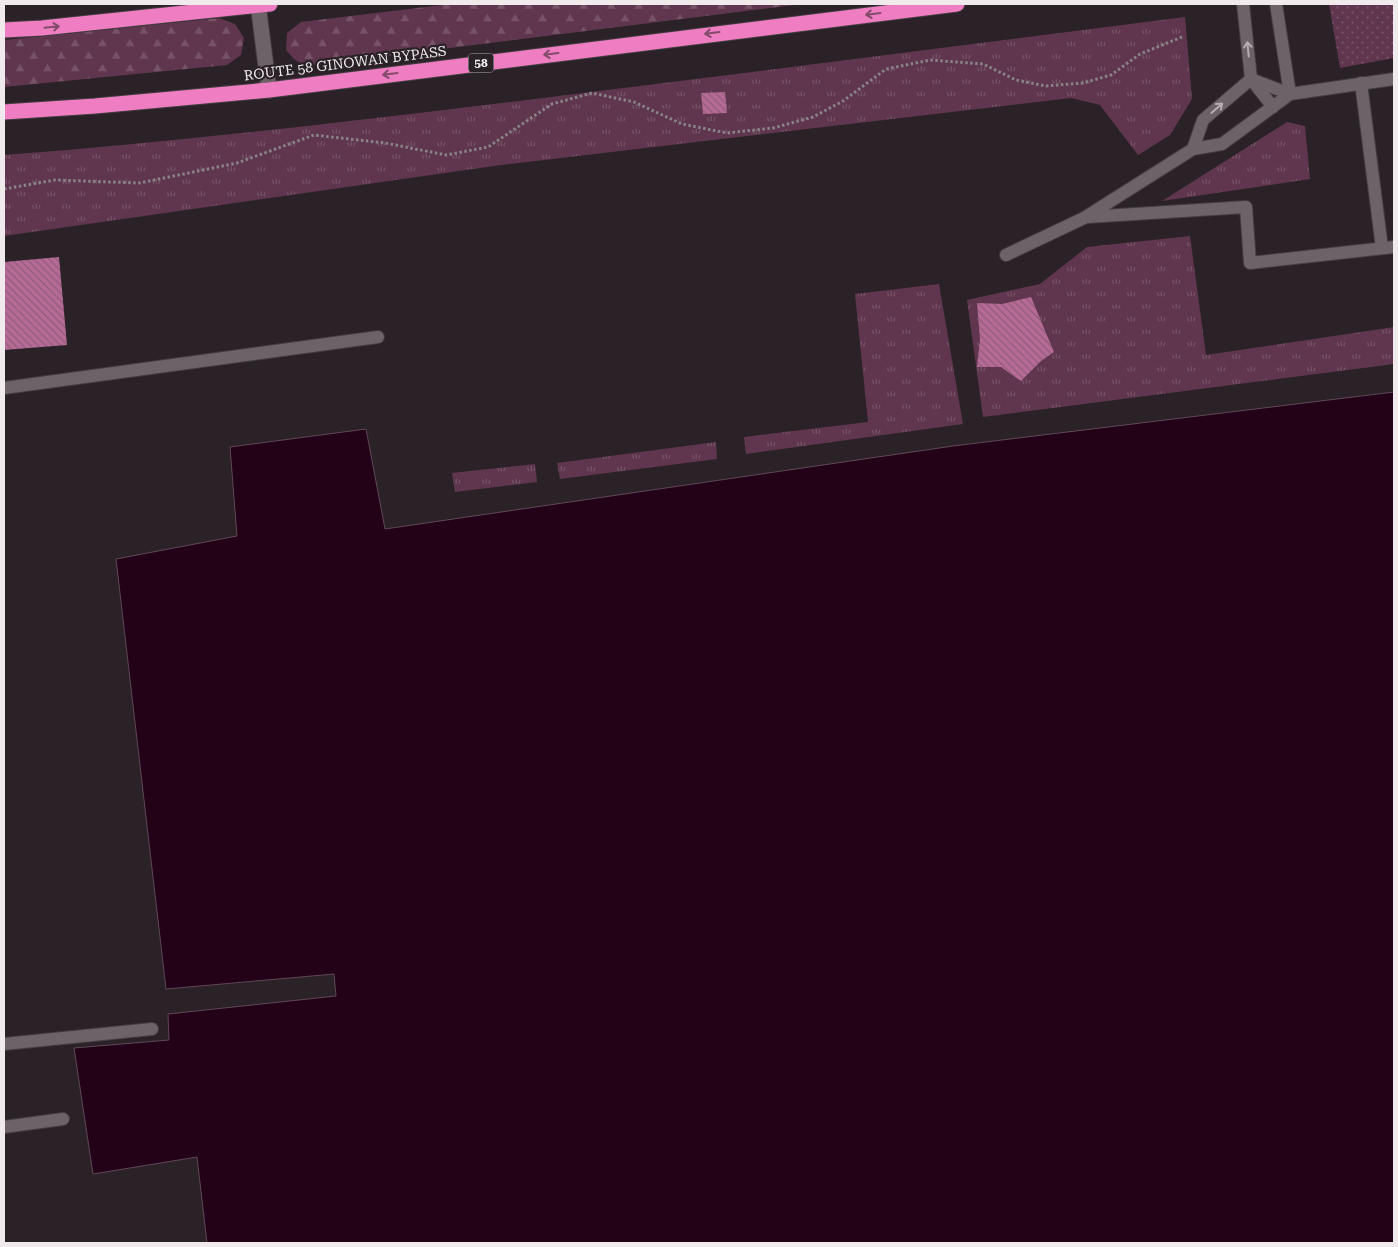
<svg xmlns="http://www.w3.org/2000/svg" width="1398" height="1247" viewBox="0 0 1398 1247" font-family="'Roboto Serif',serif">
  <defs>
    <pattern id="grass-tufts" width="24" height="20" patternUnits="userSpaceOnUse" patternTransform="scale(1.25)"><rect width="24" height="20" fill="#5f364d"/><path d="M3 7l-1-3M5 7V3M7 7l1-3M15 17l-1-3M17 17v-4M19 17l1-3" fill="none" stroke="#765367"/></pattern>
    <pattern id="forest-firs" width="22" height="20" patternUnits="userSpaceOnUse" patternTransform="scale(1.25)"><rect width="22" height="20" fill="#5f364d"/><path d="M5 1l3.5 6h-7zM16 11l3.5 6h-7z" fill="#765367"/></pattern>
    <pattern id="park-dots" width="8" height="8" patternUnits="userSpaceOnUse" patternTransform="scale(1.25)"><rect width="8" height="8" fill="#5f364d"/><path d="M2 2h.1M6 6h.1" fill="none" stroke="#765367" stroke-width="1.8" stroke-linecap="round"/></pattern>
    <pattern id="building-back-hatch" width="6" height="6" patternUnits="userSpaceOnUse" patternTransform="scale(1.25)"><rect width="6" height="6" fill="#b66a96"/><path d="M-1 5l2 2M0 0l6 6M5-1l2 2" fill="none" stroke="#905d7a"/></pattern>
  </defs>
  <rect width="100%" height="100%" fill="#2b2227"/>
  <g fill="url(#grass-tufts)">
    <path d="M1185,17l7,82 -22,36 -32,20 -38,-50 -29,-7 -570,67 -497,71v-81c175,-13 349,-34 523,-55 219,-27 439,-55 658,-83z"/>
    <polygon points="1287,122 1305,126 1310,179 1162,201"/>
    <polygon points="1190,236 1206,355 1394,327 1394,364 983,417 967,300 1040,284 1087,247"/>
    <polygon points="939,284 963,424 746,454 744,437 868,422 855,294"/>
    <polygon points="716,442 717,459 560,479 557,463"/>
    <polygon points="535,464 537,482 455,492 452,473"/>
  </g>
  <g fill="url(#forest-firs)">
    <polygon points="450,4 802,4 305,66 294,59 286,50 287,33 301,22"/>
    <polygon points="219,18 235,24 244,38 241,55 227,65 4,87 4,40"/>
  </g>
  <polygon fill="url(#park-dots)" points="1329,4 1394,4 1394,58 1340,68"/>
  <polygon fill="#230217" stroke="#604857" points="1394,392 1394,1243 207,1243 197,1157 93,1174 74,1048 169,1040 168,1014 336,996 334,974 166,989 116,559 237,536 230,447 366,429 385,529 953,446"/>
  <g fill="url(#building-back-hatch)">
    <polygon points="725,92 727,113 703,114 701,93"/>
    <polygon points="59,257 67,345 4,350 4,262"/>
    <polygon points="1031,297 1054,352 1041,361 1021,381 1001,367 977,367 980,339 977,303 1002,304"/>
  </g>
  <g fill="none" stroke-linecap="round" stroke-linejoin="round">
    <g stroke="#443d41" stroke-width="14">
      <g id="lane">
        <polyline points="1243,4 1251,79 1273,107"/>
        <polyline points="1276,4 1290,94"/>
        <polyline points="1361,83 1382,248"/>
        <polyline points="1193,149 1203,120 1251,79 1290,94"/>
        <polyline points="1087,217 1246,207 1250,263 1394,247"/>
        <polyline points="1006,255 1084,218 1193,149 1222,144 1290,94 1394,79"/>
        <polyline points="4,388 378,337"/>
        <polyline points="4,1044 152,1029"/>
        <polyline points="4,1127 63,1119"/>
      </g>
    </g>
    <g stroke="#443d41" stroke-width="17">
      <polyline id="street" points="258,4 269,90"/>
    </g>
    <g stroke="#443d41" stroke-width="17">
      <g id="highway">
        <polyline points="4,30 42,28 270,4"/>
        <polyline points="4,112 95,106 269,90 957,4"/>
      </g>
    </g>
    <polyline stroke="#898286" stroke-width="3" stroke-dasharray="2.5 2.5" stroke-linecap="butt" points="4,189 55,180 139,183 237,163 314,135 385,143 446,155 488,147 552,104 592,93 634,102 682,124 727,133 773,128 813,117 843,101 886,69 930,60 983,64 1016,80 1046,86 1083,83 1111,75 1140,54 1182,37"/>
    <use href="#lane" stroke="#6c6267" stroke-width="12"/>
    <use href="#street" stroke="#6c6267" stroke-width="15"/>
    <use href="#highway" stroke="#ef7dc1" stroke-width="15"/>
  </g>
  <defs><path id="oneway-shaft" d="M-6 0H5M1.5-3L5.5 0L1.5 3" fill="none" stroke-width="1.6" stroke-linecap="round" stroke-linejoin="round" transform="scale(1.25)"/></defs>
  <g stroke="#834b6c">
    <use href="#oneway-shaft" transform="translate(873 14) rotate(173)"/>
    <use href="#oneway-shaft" transform="translate(52 27) rotate(-6)"/>
    <use href="#oneway-shaft" transform="translate(712 33) rotate(173)"/>
    <use href="#oneway-shaft" transform="translate(551 54) rotate(173)"/>
    <use href="#oneway-shaft" transform="translate(390 74) rotate(173)"/>
  </g>
  <g stroke="#b5adb1">
    <use href="#oneway-shaft" transform="translate(1248 49) rotate(-96)"/>
    <use href="#oneway-shaft" transform="translate(1217 108) rotate(-41)"/>
  </g>
  <g text-anchor="middle" dominant-baseline="central" stroke-width="4.5" stroke-linejoin="round" paint-order="stroke">
    <rect fill="#2b2227" stroke="#b5aeb2" stroke-width="1" x="468.5" y="53.5" width="25" height="19" rx="4"/>
    <g font-size="12" font-weight="bold" fill="#f0eaed">
      <text x="481" y="63">58</text>
    </g>
    <g font-size="14" fill="#f0eaed" stroke="#2b2227">
      <text transform="translate(345 63) rotate(-7)">ROUTE 58 GINOWAN BYPASS</text>
    </g>
  </g>
  <rect width="1398" height="1247" fill="none" stroke="#f0eaed" stroke-width="10"/>
</svg>
